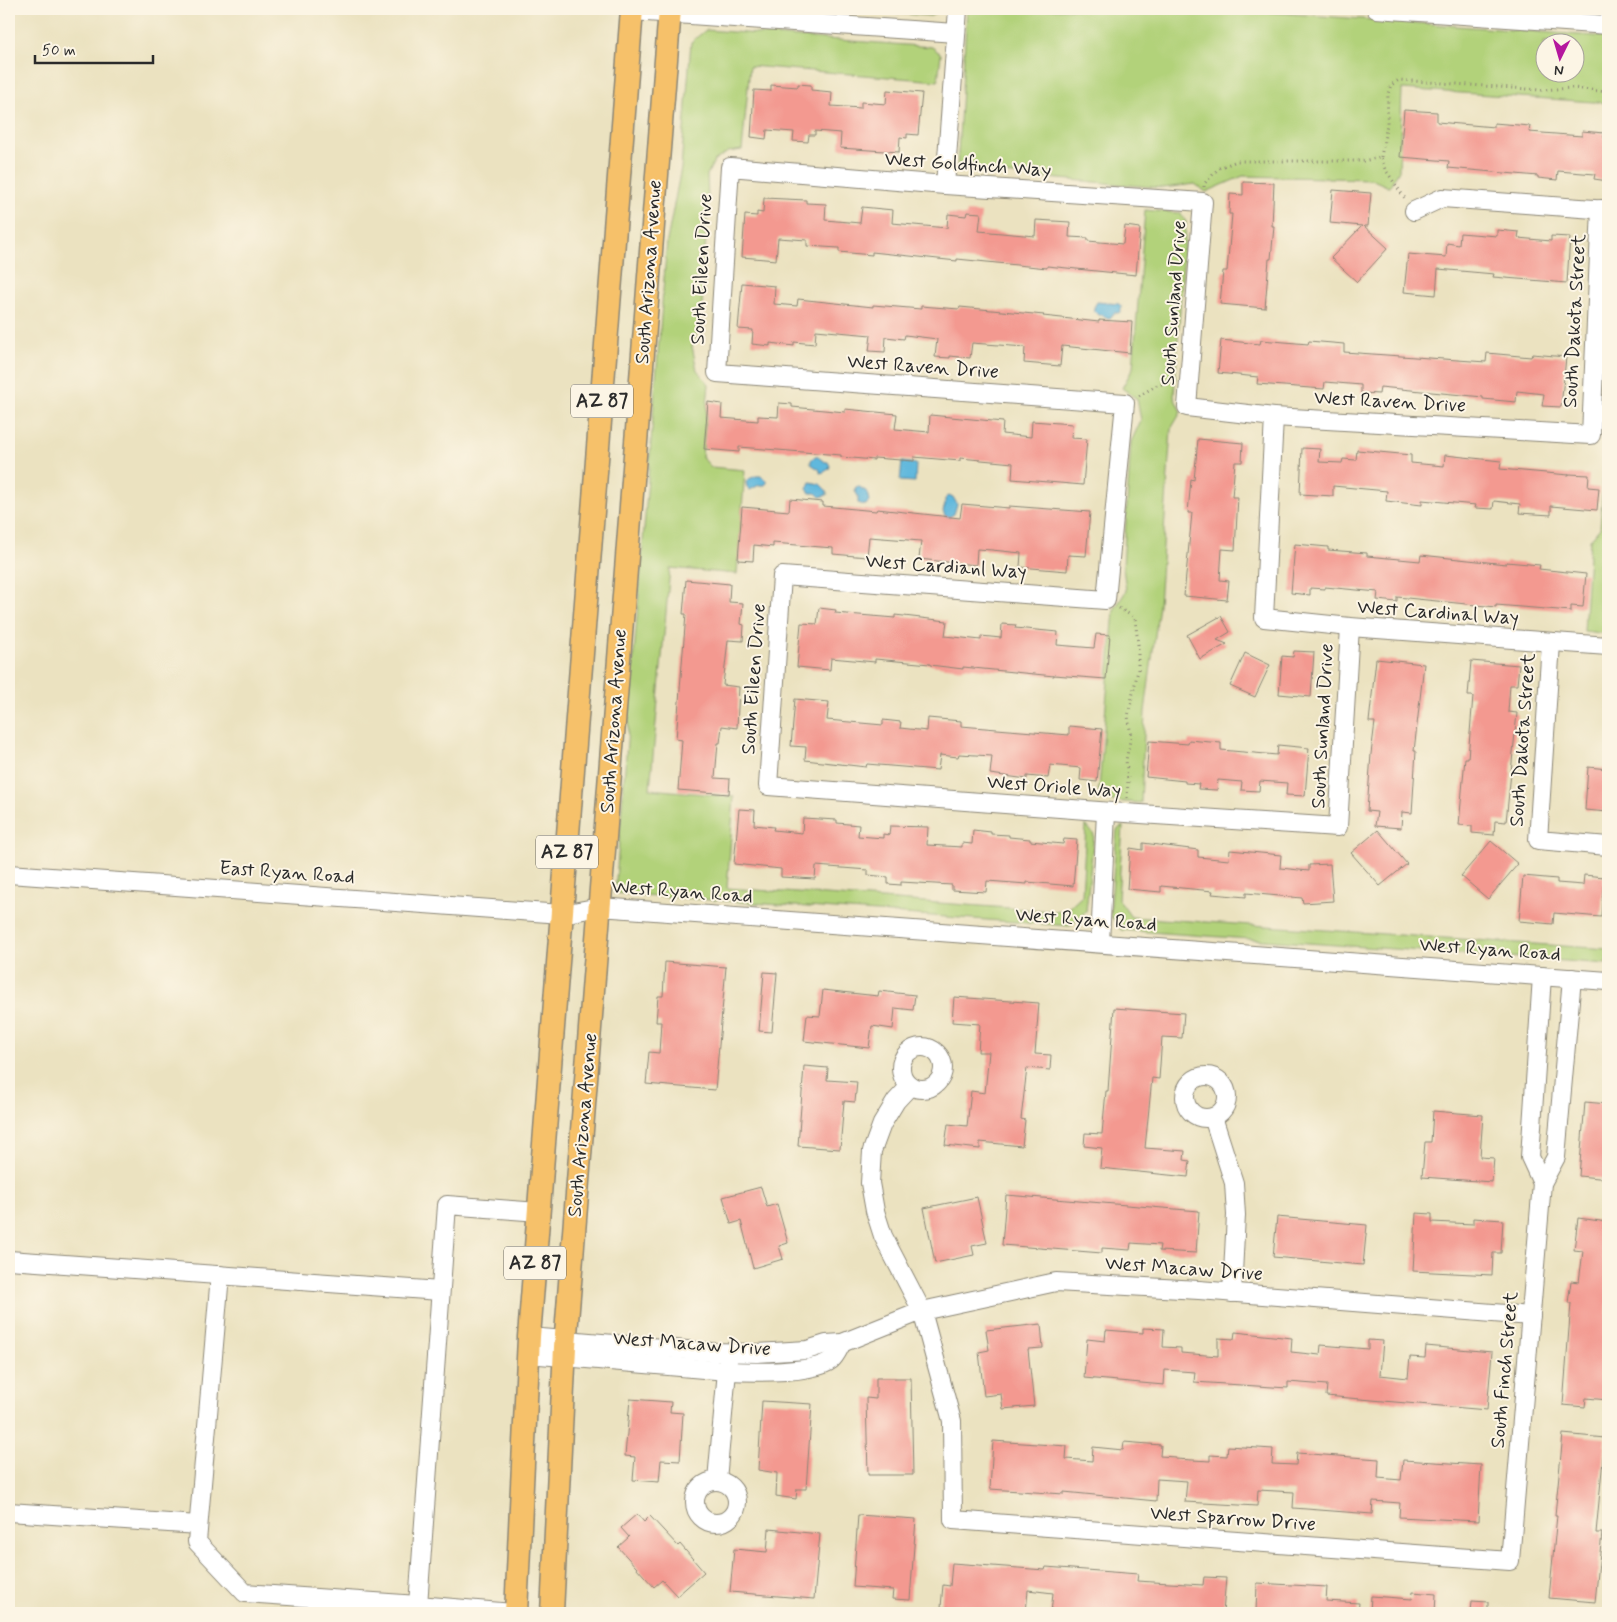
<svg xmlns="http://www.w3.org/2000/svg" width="1617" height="1622" viewBox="0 0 1617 1622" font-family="Mynerve,sans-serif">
  <rect width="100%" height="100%" fill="#fcf5e5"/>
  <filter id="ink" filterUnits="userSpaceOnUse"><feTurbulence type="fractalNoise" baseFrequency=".02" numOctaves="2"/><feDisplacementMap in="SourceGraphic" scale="10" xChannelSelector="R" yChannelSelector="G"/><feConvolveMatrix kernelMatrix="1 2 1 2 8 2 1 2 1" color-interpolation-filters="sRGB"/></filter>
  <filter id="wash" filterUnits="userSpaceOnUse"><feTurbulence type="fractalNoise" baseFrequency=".0096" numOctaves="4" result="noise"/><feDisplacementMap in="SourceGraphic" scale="20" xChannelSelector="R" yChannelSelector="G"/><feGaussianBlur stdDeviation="1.12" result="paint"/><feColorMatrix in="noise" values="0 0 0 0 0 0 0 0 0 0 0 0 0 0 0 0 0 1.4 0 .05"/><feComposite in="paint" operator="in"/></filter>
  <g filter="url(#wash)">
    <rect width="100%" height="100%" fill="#ebe2c0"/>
    <g fill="#b2d27a" stroke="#6e7e52" fill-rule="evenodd">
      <polygon points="839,9 942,9 931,16"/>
      <path d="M967,9h258l383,28v66l-206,-14 -3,81 -10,17 -18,-8 -128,-3 -37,16 -11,-8 -32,4 -206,-18zM1574,42v30h-30v-30z"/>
      <polygon points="706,30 932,47 941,54 938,81 750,66 742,150 728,152 714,161 707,175 708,200 701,322 692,346 697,370 709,384 702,457 711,467 745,470 737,574 670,568 650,789 734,797 727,888 1065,912 1082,896 1086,825 1094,835 1086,911 1070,926 615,893 667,241 681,168 691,42"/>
      <polygon points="1145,210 1180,213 1186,222 1174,397 1181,412 1171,429 1159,605 1145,711 1141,803 1098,800 1114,610 1126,591 1123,567 1131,442 1141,420 1137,399 1122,388 1133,368"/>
      <polygon points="1608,298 1608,634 1584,631 1590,540 1600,528 1604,470 1606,414 1601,395"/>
      <polygon points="1123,826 1118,899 1131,917 1608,949 1608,964 1121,930 1110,915 1117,830"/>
    </g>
    <g fill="#60b8dd" stroke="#467284">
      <polygon points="1097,302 1119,304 1121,306 1121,311 1118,313 1114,313 1110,318 1104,317 1102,315 1098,315 1094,311 1094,307"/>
      <path d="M815,456c5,1 7,6 13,6l2,4 -1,3 -5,3 -4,1v-3l-9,-6v-4z"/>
      <polygon points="902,462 916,464 915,482 900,481"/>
      <polygon points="756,476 761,476 767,481 767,483 765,485 759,485 750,490 747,487 746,482 749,479"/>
      <polygon points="810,482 820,484 827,491 827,495 820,497 816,493 810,493 807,489"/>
      <polygon points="858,486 867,492 869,501 866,505 863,505 858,503 858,496 855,491 855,488"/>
      <polygon points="949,495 953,497 957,504 954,514 949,517 945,516 943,511 945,505 945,499"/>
    </g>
    <g id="blocks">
      <g fill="#f39990">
        <polygon points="798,84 811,85 811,90 832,92 831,106 861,108 861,102 886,104 887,90 922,93 918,135 907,134 907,138 900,137 899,152 840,148 841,133 815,131 815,135 809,135 808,142 793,141 794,132 767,130 766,139 751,137 754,90 771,91 771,85 798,87"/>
        <polygon points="1404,110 1437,112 1437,122 1494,127 1494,123 1530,126 1529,132 1582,136 1582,131 1604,133 1604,138 1608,139 1608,181 1594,179 1595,174 1558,171 1557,180 1538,178 1538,176 1448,168 1449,161 1400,157"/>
        <polygon points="1243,182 1274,183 1272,226 1274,226 1271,259 1269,259 1265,308 1220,304 1223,271 1227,271 1232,214 1229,214 1230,194 1243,195"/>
        <polygon points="1333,190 1371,193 1368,226 1364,226 1388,248 1357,282 1331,258 1362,226 1330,223"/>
        <polygon points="764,198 806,200 806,203 826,204 825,220 860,223 862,207 893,210 892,223 947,228 948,214 966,216 967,212 981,213 979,231 1035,236 1036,220 1070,222 1069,237 1088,238 1088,241 1123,244 1125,226 1140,228 1136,275 1047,266 1047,268 957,259 957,261 872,252 872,255 839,252 839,248 807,246 807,240 778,238 776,260 742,257 745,215 757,216 757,212 763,213"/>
        <polygon points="1497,230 1519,232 1518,238 1551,241 1551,236 1570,237 1567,283 1493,277 1494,274 1438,269 1436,295 1404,292 1408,254 1446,257 1447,243 1459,245 1460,233 1497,236"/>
        <polygon points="742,283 775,286 774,304 797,306 798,299 873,307 873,305 921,309 921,306 959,309 960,307 1044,315 1043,316 1099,322 1099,320 1132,322 1130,353 1062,346 1060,366 1024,363 1025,347 972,343 970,358 950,356 950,358 935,357 937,339 905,335 904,339 886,337 885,352 869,351 871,335 816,330 815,344 794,342 794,346 770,343 770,346 752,344 753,330 738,329"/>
        <polygon points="1221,340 1260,344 1261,340 1308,344 1309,341 1344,344 1344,352 1486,362 1487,353 1531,357 1532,354 1566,357 1561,407 1542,406 1544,394 1517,391 1516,402 1483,399 1483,397 1380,387 1379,394 1361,393 1361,385 1325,382 1324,389 1257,384 1258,377 1218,373"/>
        <polygon points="708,402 722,404 721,418 758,421 758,416 778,417 779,403 792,404 792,407 845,412 845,409 897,414 895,429 929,432 930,415 1003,422 1002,434 1031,437 1032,421 1072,424 1071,438 1087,439 1083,485 1012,479 1013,463 960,458 960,461 914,457 914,461 874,458 874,460 841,457 841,455 739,447 739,452 704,449"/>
        <polygon points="1198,439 1243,443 1242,462 1235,462 1232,497 1238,497 1235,550 1222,549 1220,580 1229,581 1227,600 1184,596 1192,513 1188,513 1191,479 1194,480"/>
        <polygon points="1302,448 1320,449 1319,462 1342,463 1343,459 1356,460 1357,450 1411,455 1411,463 1444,466 1445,455 1501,461 1500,469 1569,475 1569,474 1589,475 1588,487 1599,488 1597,510 1551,506 1551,515 1519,513 1520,504 1494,501 1493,509 1475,508 1476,505 1422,500 1422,505 1386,501 1387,491 1333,486 1333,496 1300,494"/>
        <polygon points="790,499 823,502 823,506 876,511 877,509 960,518 962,504 1009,508 1009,506 1090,512 1086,556 1068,555 1067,571 1020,567 1021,553 992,550 977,549 976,565 956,563 919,559 921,541 869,537 867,557 833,554 833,548 773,543 773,547 754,545 753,561 738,560 742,507 789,511"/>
        <polygon points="1295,544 1328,547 1328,550 1367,553 1367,556 1420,561 1421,555 1506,564 1506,562 1540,565 1539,569 1586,574 1583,607 1571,606 1571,611 1496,605 1496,607 1397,597 1397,602 1377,600 1378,592 1325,587 1325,589 1310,588 1310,595 1291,593"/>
        <polygon points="686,580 730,584 729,602 743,603 741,624 744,625 743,641 728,640 723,685 739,687 737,728 722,726 720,743 718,743 715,778 730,779 729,794 678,790 682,740 676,739 686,614 683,614"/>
        <polygon points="819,608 836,610 835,613 895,618 895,615 947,621 945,636 981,640 981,636 1001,638 1002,624 1016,625 1015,628 1058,632 1057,645 1094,648 1096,634 1110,635 1106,679 1054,675 1054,676 963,667 963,669 930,665 930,664 875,659 875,662 831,658 830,670 797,667 801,623 817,624"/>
        <polygon points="1221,616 1230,632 1217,640 1227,644 1200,659 1187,635"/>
        <polygon points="1294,651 1314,652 1311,697 1279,694 1282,656 1293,657"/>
        <polygon points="1245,653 1270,665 1255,697 1230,686"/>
        <polygon points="1376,659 1424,664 1414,751 1416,751 1412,813 1402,812 1401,828 1375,826 1377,812 1367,811 1371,754 1375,722 1369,722"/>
        <polygon points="1471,661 1519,665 1517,685 1510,685 1508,712 1517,713 1506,822 1495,821 1494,835 1472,833 1472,826 1459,825 1465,758 1468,758 1473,696 1468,696"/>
        <polygon points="795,699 829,702 827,720 883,725 883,720 901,722 900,728 927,731 928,718 961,721 961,726 1069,735 1069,726 1102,729 1097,782 1080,780 1081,768 1050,765 1048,778 1027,776 1027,779 990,774 992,756 959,754 958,757 940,755 938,770 867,764 866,767 805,760 806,747 791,746"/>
        <polygon points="1189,740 1221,743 1221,750 1277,755 1278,745 1309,748 1305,796 1286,795 1287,783 1260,781 1259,791 1241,790 1242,782 1218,780 1217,790 1198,789 1199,784 1185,783 1185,781 1146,777 1149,741 1188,744"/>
        <polygon points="1588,767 1608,769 1608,812 1585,810"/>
        <polygon points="739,809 755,810 754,825 774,827 773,830 802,833 803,818 837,820 837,823 859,825 858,836 883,838 883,834 889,835 890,826 928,827 927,845 962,847 962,843 972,844 973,830 991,832 991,834 1009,835 1009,837 1030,839 1030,841 1063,844 1064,839 1077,840 1073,886 1027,882 1027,884 987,881 986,892 952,890 952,885 901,882 901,885 888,884 888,877 868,875 868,870 816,866 815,879 781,877 781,869 734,864"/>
        <polygon points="1378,830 1407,864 1380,886 1351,853"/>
        <polygon points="1491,841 1518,864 1488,899 1461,876"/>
        <polygon points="1143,843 1198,850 1198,857 1229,860 1230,850 1281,855 1280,868 1309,871 1309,865 1330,864 1333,901 1303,903 1302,898 1246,893 1246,897 1212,894 1213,891 1161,886 1161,892 1127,889 1130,848 1143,850"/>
        <polygon points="1584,875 1604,877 1601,917 1554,913 1553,924 1519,921 1523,876 1557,879 1557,883 1583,885"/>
        <polygon points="665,962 726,967 715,1090 646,1084 649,1052 659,1053 661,1022 656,1022 658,996 663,996"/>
        <polygon points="764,972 777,973 772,1032 759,1031"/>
        <polygon points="823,990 878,996 879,991 915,995 913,1010 895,1008 893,1029 872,1026 869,1048 804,1041 807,1015 820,1016"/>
        <polygon points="954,997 1039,1003 1035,1054 1051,1055 1050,1070 1027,1068 1021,1119 1025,1120 1022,1146 980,1142 980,1149 945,1145 948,1124 967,1126 971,1091 985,1093 989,1052 978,1052 980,1024 952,1022"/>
        <polygon points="1114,1008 1184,1013 1182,1038 1162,1037 1159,1079 1152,1078 1145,1148 1185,1151 1184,1160 1190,1161 1188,1177 1100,1168 1102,1148 1084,1146 1085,1133 1102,1134 1106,1091 1108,1091"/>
        <polygon points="804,1066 828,1068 827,1080 857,1082 855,1102 844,1101 840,1149 798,1146"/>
        <polygon points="1585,1102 1608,1104 1608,1179 1579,1176"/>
        <polygon points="1433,1111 1483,1115 1480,1157 1494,1158 1492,1182 1422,1177 1425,1142 1431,1142"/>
        <polygon points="761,1187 767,1207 777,1204 788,1243 779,1246 783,1259 753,1268 741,1221 731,1224 723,1197"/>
        <polygon points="1006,1195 1199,1211 1196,1253 1159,1251 1160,1245 1131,1243 1130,1250 1102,1248 1102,1253 1002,1245"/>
        <polygon points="977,1197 987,1243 972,1246 974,1255 935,1263 924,1208"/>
        <polygon points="1416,1213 1432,1214 1432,1222 1473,1224 1473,1218 1503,1220 1501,1253 1493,1253 1492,1275 1413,1271"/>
        <polygon points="1277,1217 1367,1225 1363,1265 1273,1257"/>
        <polygon points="1578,1218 1608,1222 1608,1295 1605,1338 1608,1339 1608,1400 1586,1398 1585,1407 1563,1405 1571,1303 1568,1303 1571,1281 1579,1282 1583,1251 1574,1250"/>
        <polygon points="1041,1324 1043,1348 1028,1349 1034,1406 1003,1409 1001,1394 984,1396 979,1352 989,1350 986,1330"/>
        <polygon points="1143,1328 1164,1329 1163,1347 1181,1348 1181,1353 1218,1356 1218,1338 1234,1339 1235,1332 1292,1338 1291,1352 1320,1355 1321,1345 1368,1349 1368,1340 1383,1341 1380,1375 1408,1378 1410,1357 1425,1358 1426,1346 1492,1352 1487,1410 1326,1396 1327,1385 1288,1382 1288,1388 1194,1382 1195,1372 1165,1370 1164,1385 1084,1378 1087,1339 1105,1341 1106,1330 1143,1333"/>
        <polygon points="876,1378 911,1378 913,1475 868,1475 866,1398 876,1399"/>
        <polygon points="630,1399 671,1402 670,1412 683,1413 680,1461 661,1460 659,1482 633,1480 635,1457 625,1456"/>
        <polygon points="762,1401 812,1404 806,1489 797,1489 796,1499 776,1496 777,1473 758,1470"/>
        <polygon points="1563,1434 1605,1438 1596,1533 1602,1533 1595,1602 1549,1598 1557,1515 1555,1515"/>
        <polygon points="993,1441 1067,1446 1066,1459 1092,1461 1093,1447 1123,1450 1124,1442 1161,1445 1160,1456 1175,1457 1175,1459 1210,1461 1210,1455 1227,1456 1228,1446 1273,1449 1272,1464 1296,1465 1297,1453 1379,1459 1378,1478 1401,1480 1403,1460 1481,1465 1478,1521 1399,1517 1400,1503 1373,1501 1372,1514 1293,1508 1294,1492 1258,1490 1257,1506 1185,1502 1187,1481 1157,1479 1156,1501 1064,1492 1064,1494 990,1489"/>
        <polygon points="637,1514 644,1522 650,1516 678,1546 680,1544 704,1572 677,1596 662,1580 654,1587 618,1547 629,1537 621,1528"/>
        <polygon points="858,1515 916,1519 910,1600 892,1599 893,1590 853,1587"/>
        <polygon points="769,1529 820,1534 814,1599 730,1592 734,1549 767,1552"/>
        <polygon points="952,1563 1045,1570 1046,1567 1138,1574 1137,1581 1203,1585 1204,1577 1226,1578 1223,1613 1051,1613 1053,1593 1028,1590 1026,1613 941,1607 943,1585 950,1586"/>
        <polygon points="1257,1583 1327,1587 1326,1601 1359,1603 1358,1613 1256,1613"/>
        <polygon points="1413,1592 1436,1594 1435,1613 1370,1613 1371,1596 1412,1599"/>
        <polygon points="1472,1601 1488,1602 1488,1613 1471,1613"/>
      </g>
    </g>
  </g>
  <g filter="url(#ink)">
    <use href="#blocks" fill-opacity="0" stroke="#8b8676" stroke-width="1"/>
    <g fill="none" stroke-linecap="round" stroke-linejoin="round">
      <g stroke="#8b8676" stroke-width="20">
        <g id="minor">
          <polyline points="1376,9 1608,25"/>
          <polyline points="632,11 956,33"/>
          <polyline points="945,185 958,9"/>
          <polyline points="1414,211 1442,198 1608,210"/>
          <polyline points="1274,417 1264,618 1350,627 1608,646"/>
          <polyline points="1350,627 1338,827 1125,813 768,786 782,576 1106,600 1125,403 717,373 730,167 945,185 1203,202 1187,407 1274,417 1591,435 1601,209"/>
          <polyline points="1551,643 1538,840 1608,846"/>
          <polyline points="9,874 562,914 600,907 1608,981"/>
          <polyline points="1100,943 1106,812"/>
          <polyline points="1542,976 1530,1157 1542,1183"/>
          <circle cx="922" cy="1068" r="21"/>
          <circle cx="1206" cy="1097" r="21"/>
          <polyline points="910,1086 896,1101 882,1124 872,1151 870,1183 875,1211 883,1236 922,1311 952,1421 953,1520 1510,1561 1542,1183 1556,1157 1572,978"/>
          <polyline points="1213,1117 1234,1183 1236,1215 1232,1293"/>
          <polyline points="9,1260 440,1291"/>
          <polyline points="220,1275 197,1542 245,1593 418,1605"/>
          <polyline points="529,1337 711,1352 757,1353 807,1350 826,1344 842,1343 922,1311 1056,1282 1199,1290 1531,1316"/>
          <path d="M528,1354l199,17c22,1 87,3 104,-11 5,-4 8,-12 11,-17"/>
          <polyline points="717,1480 728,1360"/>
          <circle cx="716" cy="1502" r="21"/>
          <polyline points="9,1512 198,1525"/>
          <polyline points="513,1613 418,1605 447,1205 539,1212"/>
        </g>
      </g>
      <g stroke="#8b8676" stroke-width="25">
        <g id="major">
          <polyline points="516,1613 529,1337 632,9"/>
          <polyline points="552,1613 565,1347 670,9"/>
        </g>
      </g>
      <g stroke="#8b8676" stroke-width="3" stroke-dasharray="1 4" stroke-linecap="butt">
        <polyline points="1381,157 1387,124 1388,94 1391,85 1399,80 1541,90 1573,88 1608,92"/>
        <polyline points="1204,187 1204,184 1219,168 1237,161 1363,161 1381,157 1385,169 1406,200"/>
        <polyline points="1139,396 1157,385 1174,382"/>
        <polyline points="1119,608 1135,618 1138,644 1138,670 1128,716 1131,736 1126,760 1128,780 1127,798"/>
      </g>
      <use href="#minor" stroke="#fff" stroke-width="18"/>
      <use href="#major" stroke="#f6c16b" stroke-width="22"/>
    </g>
  </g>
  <g text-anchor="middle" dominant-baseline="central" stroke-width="4" stroke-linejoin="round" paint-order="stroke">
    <g fill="#fcf5e5" stroke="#6a6863" stroke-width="1">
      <rect x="571" y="384.5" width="62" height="33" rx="4"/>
      <rect x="536" y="835.5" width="62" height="33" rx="4"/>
      <rect x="504" y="1246.5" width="62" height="33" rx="4"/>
    </g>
    <g font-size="19" font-weight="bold" fill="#2b2b2b">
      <text x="602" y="401">AZ 87</text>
      <text x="567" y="852">AZ 87</text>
      <text x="535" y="1263">AZ 87</text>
    </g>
    <g font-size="20" fill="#2b2b2b" stroke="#fcf5e5">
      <text transform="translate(968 165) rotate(4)">West Goldfinch Way</text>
      <text transform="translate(702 269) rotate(-87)">South Eileen Drive</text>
      <text transform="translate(649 272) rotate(-86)">South Arizona Avenue</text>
      <text transform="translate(1174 303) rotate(-86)">South Sunland Drive</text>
      <text transform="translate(1575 321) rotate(-87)">South Dakota Street</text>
      <text transform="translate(923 367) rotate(4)">West Raven Drive</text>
      <text transform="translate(1390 402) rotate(3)">West Raven Drive</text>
      <text transform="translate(946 567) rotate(4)">West Cardianl Way</text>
      <text transform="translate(1438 613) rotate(4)">West Cardinal Way</text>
      <text transform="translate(754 679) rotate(-86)">South Eileen Drive</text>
      <text transform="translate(614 721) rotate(-86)">South Arizona Avenue</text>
      <text transform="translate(1323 726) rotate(-87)">South Sunland Drive</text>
      <text transform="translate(1523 740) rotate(-86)">South Dakota Street</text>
      <text transform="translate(1054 787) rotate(4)">West Oriole Way</text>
      <text transform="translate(287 873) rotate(4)">East Ryan Road</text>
      <text transform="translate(682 892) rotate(4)">West Ryan Road</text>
      <text transform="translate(1086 920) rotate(4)">West Ryan Road</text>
      <text transform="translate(1490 950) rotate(4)">West Ryan Road</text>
      <text transform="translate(583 1125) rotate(-85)">South Arizona Avenue</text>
      <text transform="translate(1184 1269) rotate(4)">West Macaw Drive</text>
      <text transform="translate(692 1344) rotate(4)">West Macaw Drive</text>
      <text transform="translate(1505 1370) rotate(-85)">South Finch Street</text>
      <text transform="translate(1233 1519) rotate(4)">West Sparrow Drive</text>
    </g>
  </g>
  <rect width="1617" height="1622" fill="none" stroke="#fcf5e5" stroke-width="30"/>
  <g transform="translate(1560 58) rotate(185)"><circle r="24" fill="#fcf5e5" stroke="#a8a49b"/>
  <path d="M0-4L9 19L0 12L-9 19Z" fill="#b5179e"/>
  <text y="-8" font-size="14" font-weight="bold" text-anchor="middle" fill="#2b2b2b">N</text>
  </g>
  <path d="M35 55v8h118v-8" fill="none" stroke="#2b2b2b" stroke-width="2.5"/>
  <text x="42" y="55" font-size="15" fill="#2b2b2b" stroke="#fcf5e5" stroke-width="4" paint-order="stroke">50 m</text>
</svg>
